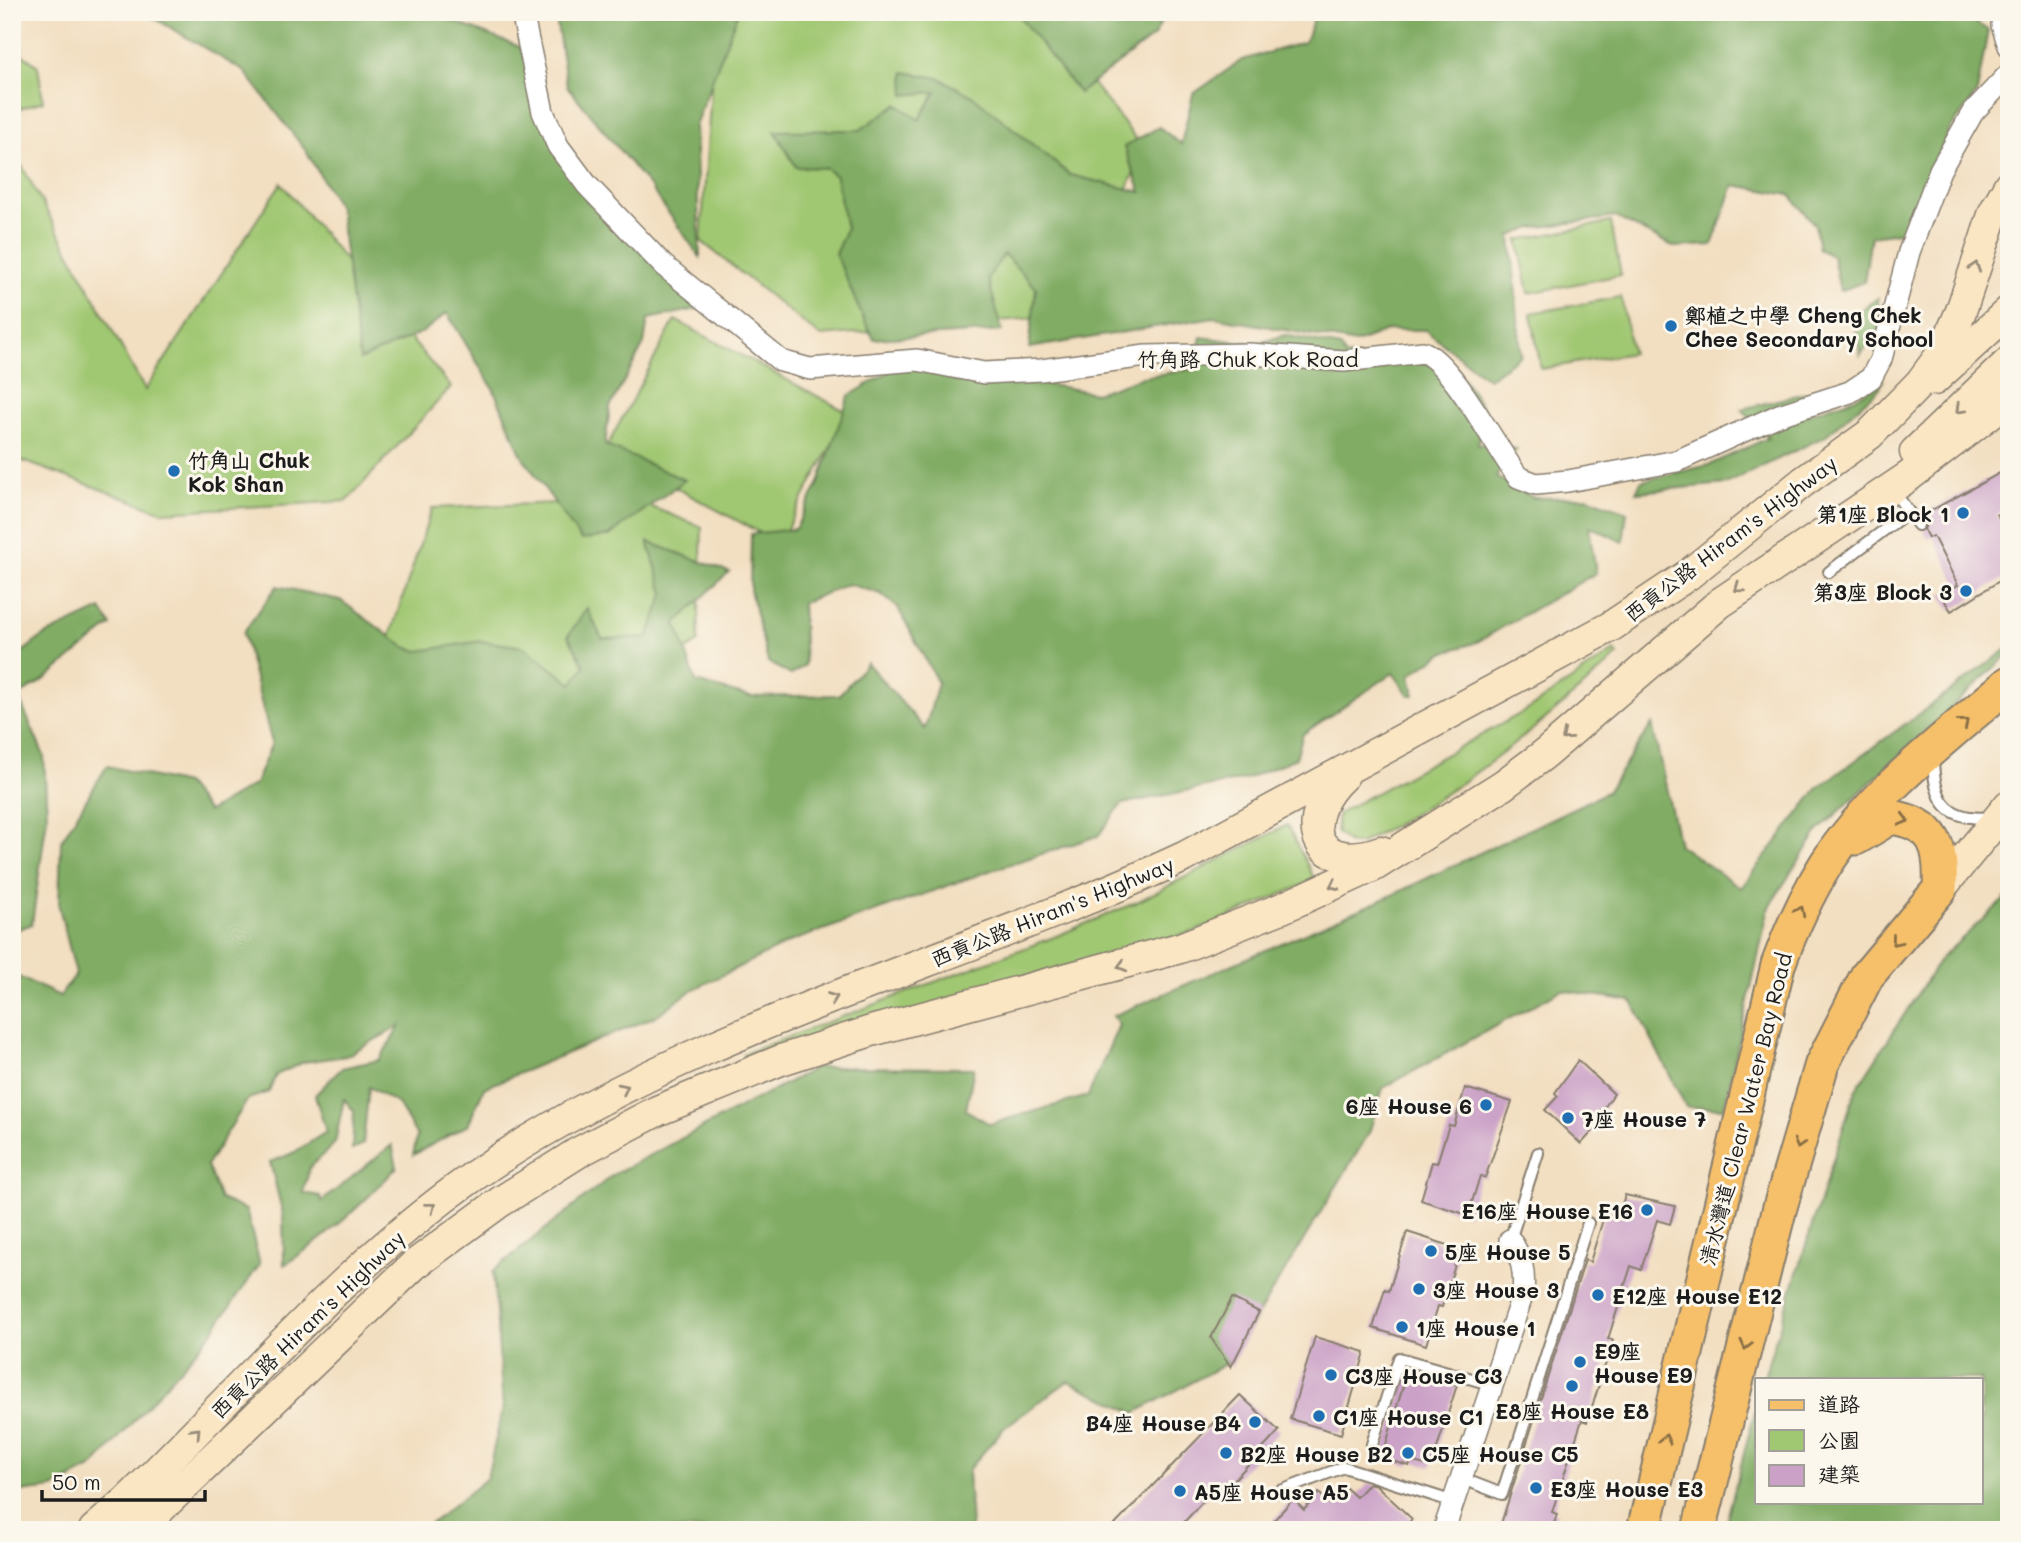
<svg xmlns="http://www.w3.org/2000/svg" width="2021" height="1542" viewBox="0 0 2021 1542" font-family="Mali,'LXGW WenKai TC',sans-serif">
  <rect width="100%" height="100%" fill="#fbf7ec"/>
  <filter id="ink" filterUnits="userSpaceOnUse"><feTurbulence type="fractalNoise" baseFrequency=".0143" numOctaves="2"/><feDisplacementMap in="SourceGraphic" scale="14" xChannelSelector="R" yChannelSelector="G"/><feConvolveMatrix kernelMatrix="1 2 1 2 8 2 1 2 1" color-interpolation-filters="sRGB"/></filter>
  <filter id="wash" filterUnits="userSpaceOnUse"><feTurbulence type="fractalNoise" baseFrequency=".00686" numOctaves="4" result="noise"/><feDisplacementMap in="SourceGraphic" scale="28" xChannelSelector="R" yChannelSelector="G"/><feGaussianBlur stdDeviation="1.57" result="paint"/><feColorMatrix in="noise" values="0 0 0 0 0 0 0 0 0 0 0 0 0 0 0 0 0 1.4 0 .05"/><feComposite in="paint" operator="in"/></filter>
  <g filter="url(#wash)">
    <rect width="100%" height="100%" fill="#f2dec0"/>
    <g fill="#a0c772" stroke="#5e7247" stroke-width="2">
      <polygon points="716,12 1037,12 1143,148 1081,314 820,336 701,241"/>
      <polygon points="12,38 19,40 22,54 38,66 43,101 12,111"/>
      <polygon points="22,166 145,390 281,183 451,387 347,501 163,512 12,457 12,170"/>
      <polygon points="1611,222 1621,275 1529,293 1518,240"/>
      <polygon points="1621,297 1632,353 1541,369 1531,313"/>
      <polygon points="675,320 849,413 779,543 605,450"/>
      <polygon points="634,500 702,527 698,642 560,737 375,682 432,508"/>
      <path d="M1614,651l4,4c-80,74 -161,139 -258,189h-10l-14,-12 2,-18 8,-5 183,-100z"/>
      <polygon points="1287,825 1315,880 1196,931 745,1060 743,1054 1054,937 1137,902"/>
    </g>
    <g fill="#80ac64" stroke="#4e6440" stroke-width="2">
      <polygon points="144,12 429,12 520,47 586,188 703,308 648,319 644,344 610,407 605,445 685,480 609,536 581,540 522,456 494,390 447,313 423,332 360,360 339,208 306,151 245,72"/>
      <polygon points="555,12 738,12 695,126 700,257 650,187 567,86"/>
      <polygon points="1016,12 1166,12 1154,36 1079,93"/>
      <path d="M1316,12h641l31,18 -11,62 -28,39 -44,100 -34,5 -7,46 -24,9 -7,-34 -14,-8 -4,-24 -25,-30 -56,-10 -22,60 -38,2 -58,-30 -84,11 -21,8 10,119 -33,24 -63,-49h-36l-33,13 -142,-26 -185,31 7,-60 -32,-34 -16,24 14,53 -128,8c-17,-28 -24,-56 -39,-85l11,-25 -10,-53 -11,-8 -29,-1 -21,-36 85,-1 37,-26 22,16 17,-28 -31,3 -1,-23 35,6 34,18 97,79 71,17 -17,-45 35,-20 22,17 12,-50 49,-34 63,-18z"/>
      <polygon points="1878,298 1880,330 1860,355 1853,315"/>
      <path d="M1285,335l56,12 4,9 110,10 31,47 -8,31 39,5 -21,28 38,21 53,-1 40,15 -4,30 -34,-16 7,47 -119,69 -34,11 -33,22 4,20h-5l-16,-22 -90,61 -7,24 -50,21 -124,25 -24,32 -106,34 -200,71 -100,49 -36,26 -172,72 -16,37 -55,30 4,-19 -19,-32 -29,-17 -6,57 -11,6 2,-39 -10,-12 -9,44 -25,24 -7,26 17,3 2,5 70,-56 5,22c-34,37 -70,71 -113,98l-1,-50 -13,-53 23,-9 33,-21 -11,-37 27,-27 37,-8 21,-34 -54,30 -42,6 -28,13 -7,17 -21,7 -41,66 13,34 26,11 14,54 -50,71 -117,132 -40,21 -41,5v-519l48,22 16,-22 -17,-67 2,-66 46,-75 78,18 23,28 47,-28 17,-41 -29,-110 34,-47 63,14 65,47 14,4 62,-10 43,6 48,37 13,-18 -17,-30 19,-28 15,31 46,-2 16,-43 -16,-52 81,30 -53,51 20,59 55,15 88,-2 28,-32 58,66 13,-46 -40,-75 -17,-14 -33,-10 -46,19 3,62 -14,10 -23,-13 -18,-72 1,-56 44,-5 23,-44 31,-89 74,-45 31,30h74l68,12 47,-16 50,-8 8,-32 55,7z"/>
      <polygon points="1883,381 1880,388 1824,437 1726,484 1636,492 1641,481 1709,465 1768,438 1742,409 1805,393 1807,414 1853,399"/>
      <polygon points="101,609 111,625 44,680 18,696 44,756 47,817 32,924 12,932 12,660 43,636"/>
      <polygon points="2009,648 2009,654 1818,831 1769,907 1724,1108 1686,1107 1632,1001 1561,990 1383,1088 1369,1133 1229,1362 1135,1413 1068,1381 1005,1427 968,1470 971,1530 423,1530 487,1478 503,1407 493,1271 614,1174 817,1067 974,1068 966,1110 990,1124 1088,1096 1119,1025 1113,1016 1388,897 1607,792 1652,724 1679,845 1741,888 1818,788"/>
      <polygon points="2009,895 2009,1530 1724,1530 1757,1403 1757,1502 1981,1502 1981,1379 1763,1379 1855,1091 1940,959"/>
    </g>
    <g id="blocks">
      <g fill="#cba1c7">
        <polygon points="2009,468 2009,507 1997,514 2009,536 2009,575 1951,611 1941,595 1958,585 1933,536 1928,538 1924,530 1926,524 1921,516"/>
        <polygon points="1578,1060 1614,1094 1591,1126 1594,1130 1581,1144 1545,1110 1558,1096 1555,1093"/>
        <polygon points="1465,1088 1512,1102 1485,1178 1480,1176 1468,1215 1421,1200 1432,1162 1437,1163 1449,1125 1454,1126"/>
        <polygon points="1625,1195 1675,1206 1670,1224 1657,1220 1641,1270 1631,1266 1608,1339 1613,1340 1593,1404 1587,1422 1582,1420 1552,1512 1557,1514 1552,1530 1499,1530 1585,1260 1590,1262 1605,1213 1618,1217"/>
        <polygon points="1407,1232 1460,1249 1442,1307 1438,1306 1426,1345 1373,1328 1385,1289 1389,1291"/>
        <polygon points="1232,1298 1259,1312 1231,1367 1211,1338"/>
        <polygon points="1315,1337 1365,1352 1341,1434 1290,1419"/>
        <polygon points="1408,1369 1457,1385 1431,1467 1411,1461 1409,1466 1382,1458"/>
        <polygon points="1240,1395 1279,1431 1221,1494 1215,1488 1177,1530 1110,1530"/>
        <polygon points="1369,1483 1376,1485 1412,1519 1403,1530 1265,1530 1293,1499 1304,1510 1319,1493 1330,1504 1345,1487 1356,1497"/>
      </g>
    </g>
  </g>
  <g filter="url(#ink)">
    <use href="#blocks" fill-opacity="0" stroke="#877d6e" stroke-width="2"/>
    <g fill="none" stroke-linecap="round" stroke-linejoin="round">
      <g stroke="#877d6e" stroke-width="14">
        <g id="service">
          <polyline points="1893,490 1918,525"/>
          <polyline points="1829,572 1908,512"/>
          <path d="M1933,756c0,44 13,66 59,61"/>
          <polyline points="1510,1240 1538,1153"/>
          <polyline points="1372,1444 1399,1358 1493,1385"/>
          <polyline points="1463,1479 1502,1494 1588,1223"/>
          <polyline points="1278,1492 1344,1467 1454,1502"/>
        </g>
      </g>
      <g stroke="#877d6e" stroke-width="24">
        <g id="minor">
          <path d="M522,12l21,100 15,34 29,39 76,80 118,96 29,8 107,-9 67,13 57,-3 105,-14 103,-2 95,7 79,-9c29,11 73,96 95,125l18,7 32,-3 109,-20 102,-46 71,-23 21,-14 10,-19 28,-107 31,-82 33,-58 36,-38"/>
          <polyline points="2009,13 2002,25 2009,46"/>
          <path d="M1444,1530l79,-237c2,-22 -1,-35 -13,-53"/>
        </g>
      </g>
      <g stroke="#877d6e" stroke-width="33">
        <g id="secondary">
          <polyline points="1934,380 2009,311"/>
          <polyline points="1915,452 2009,362"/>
          <path d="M1344,775c-47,43 -33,100 37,76"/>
          <polyline points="1940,889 2009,805"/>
          <path d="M94,1530l33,-29c119,-116 227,-246 366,-338 213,-140 464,-200 693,-307l424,-229 78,-52 115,-93 67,-48 50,-51 23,-31 18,-41 33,-99 15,-27"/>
          <polyline points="138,1530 414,1265 500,1202 579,1152 657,1111 781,1060 871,1031 1180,948 1282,908 1374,866 1503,785 1546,753 1720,603 1908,477 2009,399"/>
        </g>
      </g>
      <g stroke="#877d6e" stroke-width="37">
        <g id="primary">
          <path d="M1644,1530l134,-565c13,-35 28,-69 48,-101 47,-72 119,-125 183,-181"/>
          <path d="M1699,1530l81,-323 42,-143 45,-88 73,-87c2,-43 -4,-65 -49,-72l-35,21"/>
        </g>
      </g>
      <use href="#service" stroke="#fff" stroke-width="10"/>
      <use href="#minor" stroke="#fff" stroke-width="21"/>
      <use href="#secondary" stroke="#fbe6c4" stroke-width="30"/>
      <use href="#primary" stroke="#f6c06b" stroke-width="33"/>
    </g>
    <defs><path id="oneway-chevron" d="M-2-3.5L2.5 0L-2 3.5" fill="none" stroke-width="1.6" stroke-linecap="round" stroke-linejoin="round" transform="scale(1.75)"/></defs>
    <g stroke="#978b78">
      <use href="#oneway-chevron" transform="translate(1975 267) rotate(-72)"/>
      <use href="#oneway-chevron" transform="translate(1960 409) rotate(136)"/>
      <use href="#oneway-chevron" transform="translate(1739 588) rotate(144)"/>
      <use href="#oneway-chevron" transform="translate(1566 736) rotate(140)"/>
      <use href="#oneway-chevron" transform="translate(1334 885) rotate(155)"/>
      <use href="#oneway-chevron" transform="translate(1122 966) rotate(165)"/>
      <use href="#oneway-chevron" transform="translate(833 998) rotate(-21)"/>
      <use href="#oneway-chevron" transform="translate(624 1088) rotate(-27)"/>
      <use href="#oneway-chevron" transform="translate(431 1207) rotate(-38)"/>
      <use href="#oneway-chevron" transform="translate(196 1432) rotate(-46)"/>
    </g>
    <g stroke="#896e44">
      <use href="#oneway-chevron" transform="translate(1964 723) rotate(-41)"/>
      <use href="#oneway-chevron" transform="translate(1904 820) rotate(15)"/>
      <use href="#oneway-chevron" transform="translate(1800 911) rotate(-63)"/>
      <use href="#oneway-chevron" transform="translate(1896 941) rotate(130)"/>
      <use href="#oneway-chevron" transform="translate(1799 1144) rotate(106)"/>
      <use href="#oneway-chevron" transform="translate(1746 1345) rotate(104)"/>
      <use href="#oneway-chevron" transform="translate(1665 1439) rotate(-77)"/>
    </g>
  </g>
  <g fill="#1f6fb2" stroke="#fbf7ec" stroke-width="2.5">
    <circle cx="1671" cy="326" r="7"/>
    <circle cx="174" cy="471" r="7"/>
    <circle cx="1963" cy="513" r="7"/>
    <circle cx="1966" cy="591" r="7"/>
    <circle cx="1486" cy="1105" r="7"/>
    <circle cx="1568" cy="1118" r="7"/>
    <circle cx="1647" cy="1210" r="7"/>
    <circle cx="1431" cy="1251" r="7"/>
    <circle cx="1419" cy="1289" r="7"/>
    <circle cx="1598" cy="1295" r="7"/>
    <circle cx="1402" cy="1327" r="7"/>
    <circle cx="1580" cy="1362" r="7"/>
    <circle cx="1331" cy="1375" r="7"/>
    <circle cx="1572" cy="1386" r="7"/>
    <circle cx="1319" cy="1416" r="7"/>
    <circle cx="1255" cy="1422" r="7"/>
    <circle cx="1226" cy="1453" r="7"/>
    <circle cx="1408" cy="1453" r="7"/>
    <circle cx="1536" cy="1488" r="7"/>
    <circle cx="1180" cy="1491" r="7"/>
  </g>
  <g text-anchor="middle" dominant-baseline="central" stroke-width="6" stroke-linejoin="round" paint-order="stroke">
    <g font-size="21" font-weight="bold" fill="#1c1c1c" stroke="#fbf7ec" text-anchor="start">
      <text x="1685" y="314">鄭植之中學 Cheng Chek<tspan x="1685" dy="24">Chee Secondary School</tspan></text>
      <text x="188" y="459">竹角山 Chuk<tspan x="188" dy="24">Kok Shan</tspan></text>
      <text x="1949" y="513" text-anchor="end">第1座 Block 1</text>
      <text x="1952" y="591" text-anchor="end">第3座 Block 3</text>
      <text x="1472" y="1105" text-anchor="end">6座 House 6</text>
      <text x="1582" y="1118">7座 House 7</text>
      <text x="1633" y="1210" text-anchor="end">E16座 House E16</text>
      <text x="1445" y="1251">5座 House 5</text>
      <text x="1433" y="1289">3座 House 3</text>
      <text x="1612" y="1295">E12座 House E12</text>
      <text x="1416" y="1327">1座 House 1</text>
      <text x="1594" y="1350">E9座<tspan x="1594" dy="24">House E9</tspan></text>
      <text x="1345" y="1375">C3座 House C3</text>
      <text x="1572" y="1410" text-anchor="middle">E8座 House E8</text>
      <text x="1333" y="1416">C1座 House C1</text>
      <text x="1241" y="1422" text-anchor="end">B4座 House B4</text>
      <text x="1240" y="1453">B2座 House B2</text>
      <text x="1422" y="1453">C5座 House C5</text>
      <text x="1550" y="1488">E3座 House E3</text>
      <text x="1194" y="1491">A5座 House A5</text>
    </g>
    <g font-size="21" fill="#1c1c1c" stroke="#fbf7ec">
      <text x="1248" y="358">竹角路 Chuk Kok Road</text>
      <text transform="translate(1730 538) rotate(-37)">西貢公路 Hiram's Highway</text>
      <text transform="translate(1052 911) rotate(-22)">西貢公路 Hiram's Highway</text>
      <text transform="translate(1745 1109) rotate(-76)">清水灣道 Clear Water Bay Road</text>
      <text transform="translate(307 1324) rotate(-44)">西貢公路 Hiram's Highway</text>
    </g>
  </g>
  <rect width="2021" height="1542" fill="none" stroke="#fbf7ec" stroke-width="42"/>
  <rect x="1755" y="1378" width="228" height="126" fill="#fbf7ec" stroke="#a29f99" stroke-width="2"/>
  <rect x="1769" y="1400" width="35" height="10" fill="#f6c06b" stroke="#a29f99" stroke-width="2"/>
  <text x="1818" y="1412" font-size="21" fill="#1c1c1c">道路</text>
  <rect x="1769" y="1430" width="35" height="21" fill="#a0c772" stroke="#a29f99" stroke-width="2"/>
  <text x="1818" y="1448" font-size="21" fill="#1c1c1c">公園</text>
  <rect x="1769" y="1465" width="35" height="21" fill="#cba1c7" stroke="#a29f99" stroke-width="2"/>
  <text x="1818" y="1482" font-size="21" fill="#1c1c1c">建築</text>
  <path d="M42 1490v10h163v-10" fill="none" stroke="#1c1c1c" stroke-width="3.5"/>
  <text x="52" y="1490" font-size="21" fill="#1c1c1c" stroke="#fbf7ec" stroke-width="5" paint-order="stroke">50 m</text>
</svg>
